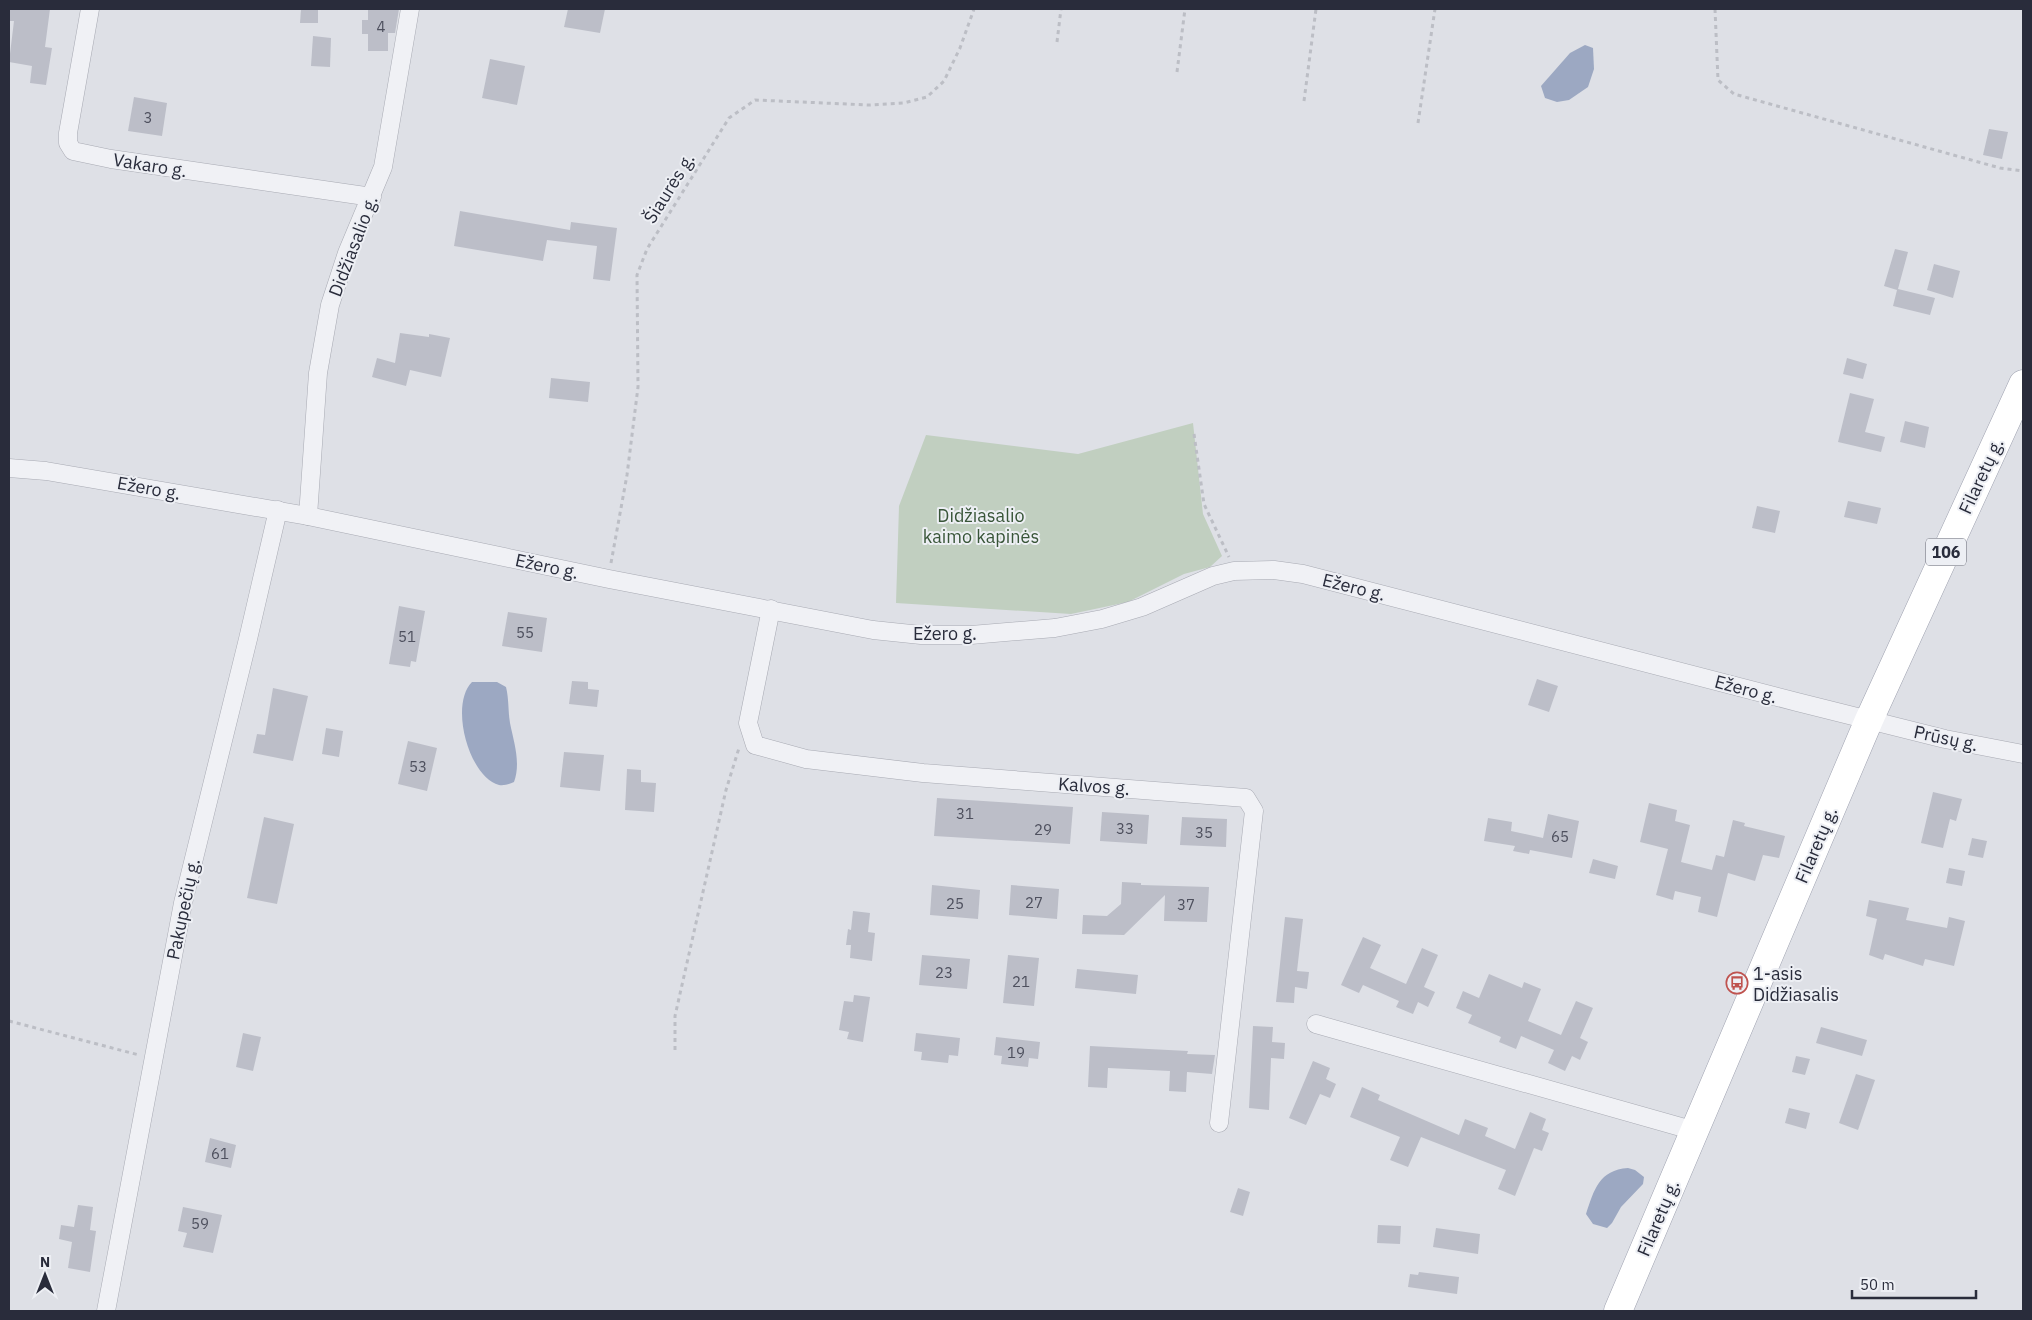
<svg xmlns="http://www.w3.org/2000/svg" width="2032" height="1320" viewBox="0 0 2032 1320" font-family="'IBM Plex Sans',sans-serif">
  <rect width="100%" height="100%" fill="#dee0e6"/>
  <polygon fill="#c1cfc0" points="1193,423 1203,514 1222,556 1210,567 1184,574 1128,602 1071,614 896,603 899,506 926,435 1078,454"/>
  <g fill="#9ca8c2">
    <polygon points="1585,45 1593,48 1594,69 1588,87 1569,100 1557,102 1545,98 1541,86 1570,53"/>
    <path d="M472,682h25l9,5c3,12 2,24 4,36 4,20 11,40 4,59 -5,2 -10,4 -15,3 -30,-8 -50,-80 -27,-103z"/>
    <path d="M1628,1168l7,2 9,7 -1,7 -22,23 -9,16 -5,5 -14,-4 -7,-10c8,-24 13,-44 42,-46z"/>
  </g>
  <g fill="#bcbec8">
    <polygon points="9,9 50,9 45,47 52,48 46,85 30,83 32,66 9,62 14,21 9,21"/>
    <polygon points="301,9 318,9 318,23 300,23"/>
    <polygon points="368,9 399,9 395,33 388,33 388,51 368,51 368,34 362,34 362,20 368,20"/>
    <polygon points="568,9 605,9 600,33 564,27"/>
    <polygon points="313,36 331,38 330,67 311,66"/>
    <polygon points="490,59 525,66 517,105 482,98"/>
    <polygon points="134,97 167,103 162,136 128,131"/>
    <polygon points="1989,129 2008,132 2002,159 1983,155"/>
    <polygon points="460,211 570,230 571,222 617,228 610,281 593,279 597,246 547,240 543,261 454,246"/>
    <polygon points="1895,249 1908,252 1898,289 1935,298 1930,315 1893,306 1897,290 1884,286"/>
    <polygon points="1934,264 1960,271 1953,298 1927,290"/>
    <polygon points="400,333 429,337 429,334 450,338 441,377 410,370 406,386 372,377 377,358 395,363"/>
    <polygon points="1847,358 1867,364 1863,379 1843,374"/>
    <polygon points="551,378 590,382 588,402 549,398"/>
    <polygon points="1850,393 1874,399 1865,432 1885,437 1881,452 1838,442"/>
    <polygon points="1905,421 1929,427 1925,448 1900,442"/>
    <polygon points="1848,501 1881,508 1877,524 1844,517"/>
    <polygon points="1757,506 1780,511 1775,533 1752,528"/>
    <polygon points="399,606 425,611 416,662 411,661 410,667 389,664"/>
    <polygon points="508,612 547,618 542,652 502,646"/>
    <polygon points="1537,679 1558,686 1549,712 1528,705"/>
    <polygon points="572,681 588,682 588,689 599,690 597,707 569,704"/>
    <polygon points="273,688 308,696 293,761 253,753 257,734 265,735"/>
    <polygon points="326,728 343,731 339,757 322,754"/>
    <polygon points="408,741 437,748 427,791 398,784"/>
    <polygon points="564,752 604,755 600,791 560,787"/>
    <polygon points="627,769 641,770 641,782 656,783 654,812 625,810"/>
    <polygon points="1933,792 1962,799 1956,821 1950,819 1943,848 1921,843"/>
    <polygon points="937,798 1073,807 1070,844 934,836"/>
    <polygon points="1649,803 1677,810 1675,821 1690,825 1681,862 1712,870 1716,855 1724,857 1733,820 1745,823 1744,826 1785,836 1779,858 1763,855 1755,881 1728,873 1717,917 1698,912 1701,897 1675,891 1673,900 1656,895 1668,849 1640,842"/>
    <polygon points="1102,812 1149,815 1147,844 1100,841"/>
    <polygon points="1548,814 1579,821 1572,858 1530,850 1529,854 1513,851 1515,846 1484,841 1488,818 1512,822 1511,831 1543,838"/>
    <polygon points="264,817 294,824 277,904 247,898"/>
    <polygon points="1182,817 1227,819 1226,847 1180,845"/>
    <polygon points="1972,838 1987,841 1983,858 1968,855"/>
    <polygon points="1593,859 1618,866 1615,879 1589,873"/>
    <polygon points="1949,868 1965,871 1962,886 1946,883"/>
    <polygon points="1122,882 1141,883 1141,885 1209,887 1207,922 1164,921 1165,895 1124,935 1082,934 1083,915 1107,916 1121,904"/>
    <polygon points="932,885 980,890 978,919 930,915"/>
    <polygon points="1011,885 1059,889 1057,919 1009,915"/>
    <polygon points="1869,900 1909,908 1906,920 1947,928 1949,917 1965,921 1954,966 1925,959 1923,966 1885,954 1883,960 1869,955 1877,919 1866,916"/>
    <polygon points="853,911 870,913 868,932 875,933 872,961 850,958 851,945 846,945 848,929 851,930"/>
    <polygon points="1285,917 1303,919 1297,971 1309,972 1307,989 1295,987 1294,1003 1276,1002"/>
    <polygon points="1363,937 1381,945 1370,968 1406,984 1422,948 1438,955 1424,987 1435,992 1428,1007 1418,1002 1413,1014 1396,1007 1399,1001 1363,985 1359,993 1341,985"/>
    <polygon points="922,955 970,959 967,989 919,985"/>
    <polygon points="1008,955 1039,958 1034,1006 1003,1003"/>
    <polygon points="1077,969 1138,975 1136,994 1075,988"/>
    <polygon points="1489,974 1522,988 1524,982 1541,989 1528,1021 1561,1035 1576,1001 1593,1008 1580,1038 1588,1042 1580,1060 1572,1056 1565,1071 1548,1063 1554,1050 1521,1036 1516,1049 1499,1042 1501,1037 1468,1023 1472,1015 1456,1008 1463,991 1479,998"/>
    <polygon points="854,995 870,997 863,1042 847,1039 849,1032 839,1030 844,1001 853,1002"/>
    <polygon points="1253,1026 1273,1027 1272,1042 1285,1043 1284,1059 1271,1058 1269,1110 1249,1108"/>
    <polygon points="1821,1027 1867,1040 1862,1056 1816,1043"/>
    <polygon points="243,1033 261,1037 253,1071 236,1067"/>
    <polygon points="916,1033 960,1038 958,1056 949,1055 948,1063 921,1060 922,1052 914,1051"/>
    <polygon points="996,1037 1040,1042 1038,1059 1029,1058 1028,1067 1001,1064 1002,1056 994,1055"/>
    <polygon points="1090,1046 1188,1051 1187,1054 1215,1055 1212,1074 1187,1072 1186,1092 1169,1091 1170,1071 1108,1068 1107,1088 1088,1087"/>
    <polygon points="1796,1056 1810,1059 1805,1075 1792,1072"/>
    <polygon points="1313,1061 1330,1068 1326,1079 1336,1084 1330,1098 1320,1094 1306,1125 1289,1118"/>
    <polygon points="1856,1074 1875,1080 1858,1130 1839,1123"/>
    <polygon points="1362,1087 1380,1095 1378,1100 1459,1135 1465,1119 1488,1128 1485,1136 1515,1149 1530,1112 1546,1119 1542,1130 1549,1133 1542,1151 1534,1148 1515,1196 1498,1189 1506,1170 1421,1137 1408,1167 1390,1160 1400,1137 1350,1117"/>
    <polygon points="1789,1108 1810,1113 1806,1129 1785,1123"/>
    <polygon points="210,1138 236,1145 231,1168 205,1162"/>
    <polygon points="1238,1188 1250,1192 1243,1216 1230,1212"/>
    <polygon points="78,1205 93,1207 90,1230 96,1231 90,1272 68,1268 72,1242 59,1239 61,1225 74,1227"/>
    <polygon points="183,1207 222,1215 213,1253 183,1247 187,1233 178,1231"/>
    <polygon points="1378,1225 1401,1226 1400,1244 1377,1243"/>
    <polygon points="1436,1228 1480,1234 1478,1254 1433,1247"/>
    <polygon points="1419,1272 1459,1277 1457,1294 1408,1287 1410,1274 1418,1275"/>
  </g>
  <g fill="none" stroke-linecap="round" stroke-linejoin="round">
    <g stroke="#a8aab3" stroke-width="19">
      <g id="street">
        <polyline points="90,9 68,133 68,143 73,151 111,159 372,197"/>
        <polyline points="9,468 46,471 308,516 609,579 873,630 921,635 971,635 1055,628 1102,619 1142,607 1213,576 1234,571 1274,570 1303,574 1797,702 1945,739 2023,754"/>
        <polyline points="308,516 318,373 330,305 347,253 383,167 410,9"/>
        <polyline points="771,609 748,723 755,745 806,759 923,773 1246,798 1254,811 1219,1123"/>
        <polyline points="1316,1024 1695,1131"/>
        <polyline points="106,1311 183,903 248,639 278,510"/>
      </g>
    </g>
    <g stroke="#9fa2b0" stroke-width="29">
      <polyline id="primary" points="1618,1311 1869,720 2023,384"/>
    </g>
    <g stroke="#bcbec5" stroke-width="3" stroke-dasharray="4 4" stroke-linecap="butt">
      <polyline points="1715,9 1718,80 1734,94 2000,168 2023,171"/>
      <polyline points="1057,42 1061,9"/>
      <polyline points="1177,72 1185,9"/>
      <polyline points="1304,101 1316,9"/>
      <polyline points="1418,123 1435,9"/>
      <polyline points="1194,434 1204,504 1229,557"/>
      <polyline points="611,563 627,475 638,387 637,275 647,249 729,118 755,100 869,105 904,103 927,97 944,81 960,48 974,9"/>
      <polyline points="9,1021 139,1055"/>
      <polyline points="675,1050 675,1016 726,790 739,748"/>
    </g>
    <use href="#street" stroke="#f0f1f5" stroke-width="18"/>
    <use href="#primary" stroke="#fff" stroke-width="28"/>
  </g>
  <defs>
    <g id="bus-ring" transform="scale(1.125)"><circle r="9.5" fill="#edeff4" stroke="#bf534f" stroke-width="1.5"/><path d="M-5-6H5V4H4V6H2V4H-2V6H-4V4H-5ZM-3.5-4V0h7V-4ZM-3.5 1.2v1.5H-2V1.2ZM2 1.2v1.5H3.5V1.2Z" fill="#bf534f"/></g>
  </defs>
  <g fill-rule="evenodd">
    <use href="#bus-ring" x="1737" y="983"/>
  </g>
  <g text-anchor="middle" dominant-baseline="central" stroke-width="4" stroke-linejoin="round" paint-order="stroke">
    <g font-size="15" fill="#4e505e">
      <text x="381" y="26">4</text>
      <text x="148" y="117">3</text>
      <text x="525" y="632">55</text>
      <text x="407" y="636">51</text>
      <text x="418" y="766">53</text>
      <text x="965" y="813">31</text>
      <text x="1125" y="828">33</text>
      <text x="1043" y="829">29</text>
      <text x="1204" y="832">35</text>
      <text x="1560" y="836">65</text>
      <text x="1034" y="902">27</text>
      <text x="955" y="903">25</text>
      <text x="1186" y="904">37</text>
      <text x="944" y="972">23</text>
      <text x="1021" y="981">21</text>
      <text x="1016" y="1052">19</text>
      <text x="220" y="1153">61</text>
      <text x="200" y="1223">59</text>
    </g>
    <rect fill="#edeff4" stroke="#646672" stroke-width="1" x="1926" y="538.5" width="40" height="27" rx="4"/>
    <g font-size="16" font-weight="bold" fill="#292c3b">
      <text x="1946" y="552">106</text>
    </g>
    <g font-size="18" fill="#292c3b" stroke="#edeff4">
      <text transform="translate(150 165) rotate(9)">Vakaro g.</text>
      <text transform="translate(669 188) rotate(-58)">Šiaurės g.</text>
      <text transform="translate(353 246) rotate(-69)">Didžiasalio g.</text>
      <text transform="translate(1981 476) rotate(-65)">Filaretų g.</text>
      <text transform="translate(149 488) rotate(10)">Ežero g.</text>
      <text transform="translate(547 566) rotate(12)">Ežero g.</text>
      <text transform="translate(1354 587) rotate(14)">Ežero g.</text>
      <text x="945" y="633">Ežero g.</text>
      <text transform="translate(1746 689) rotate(15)">Ežero g.</text>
      <text transform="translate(1946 738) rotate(12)">Prūsų g.</text>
      <text transform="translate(1094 786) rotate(4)">Kalvos g.</text>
      <text transform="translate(1816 845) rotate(-67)">Filaretų g.</text>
      <text transform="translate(183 909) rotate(-78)">Pakupečių g.</text>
      <text transform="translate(1658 1218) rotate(-67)">Filaretų g.</text>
    </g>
    <g font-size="18" fill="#385538" stroke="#edeff4">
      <text x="981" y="515">Didžiasalio<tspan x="981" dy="21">kaimo kapinės</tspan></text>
    </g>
    <g font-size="18" fill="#292c3b" stroke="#edeff4" text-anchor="start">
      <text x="1753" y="973">1-asis<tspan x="1753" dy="21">Didžiasalis</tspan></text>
    </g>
  </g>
  <rect width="2032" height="1320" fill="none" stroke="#292c3b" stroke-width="20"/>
  <g transform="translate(45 1275)" stroke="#edeff4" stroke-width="4" paint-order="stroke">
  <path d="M0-4L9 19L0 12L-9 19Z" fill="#292c3b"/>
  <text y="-8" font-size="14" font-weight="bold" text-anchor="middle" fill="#292c3b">N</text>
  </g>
  <path d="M1852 1290v8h124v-8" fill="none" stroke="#292c3b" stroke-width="2.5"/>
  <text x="1860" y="1290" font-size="15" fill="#292c3b" stroke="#edeff4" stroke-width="4" paint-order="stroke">50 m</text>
</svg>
